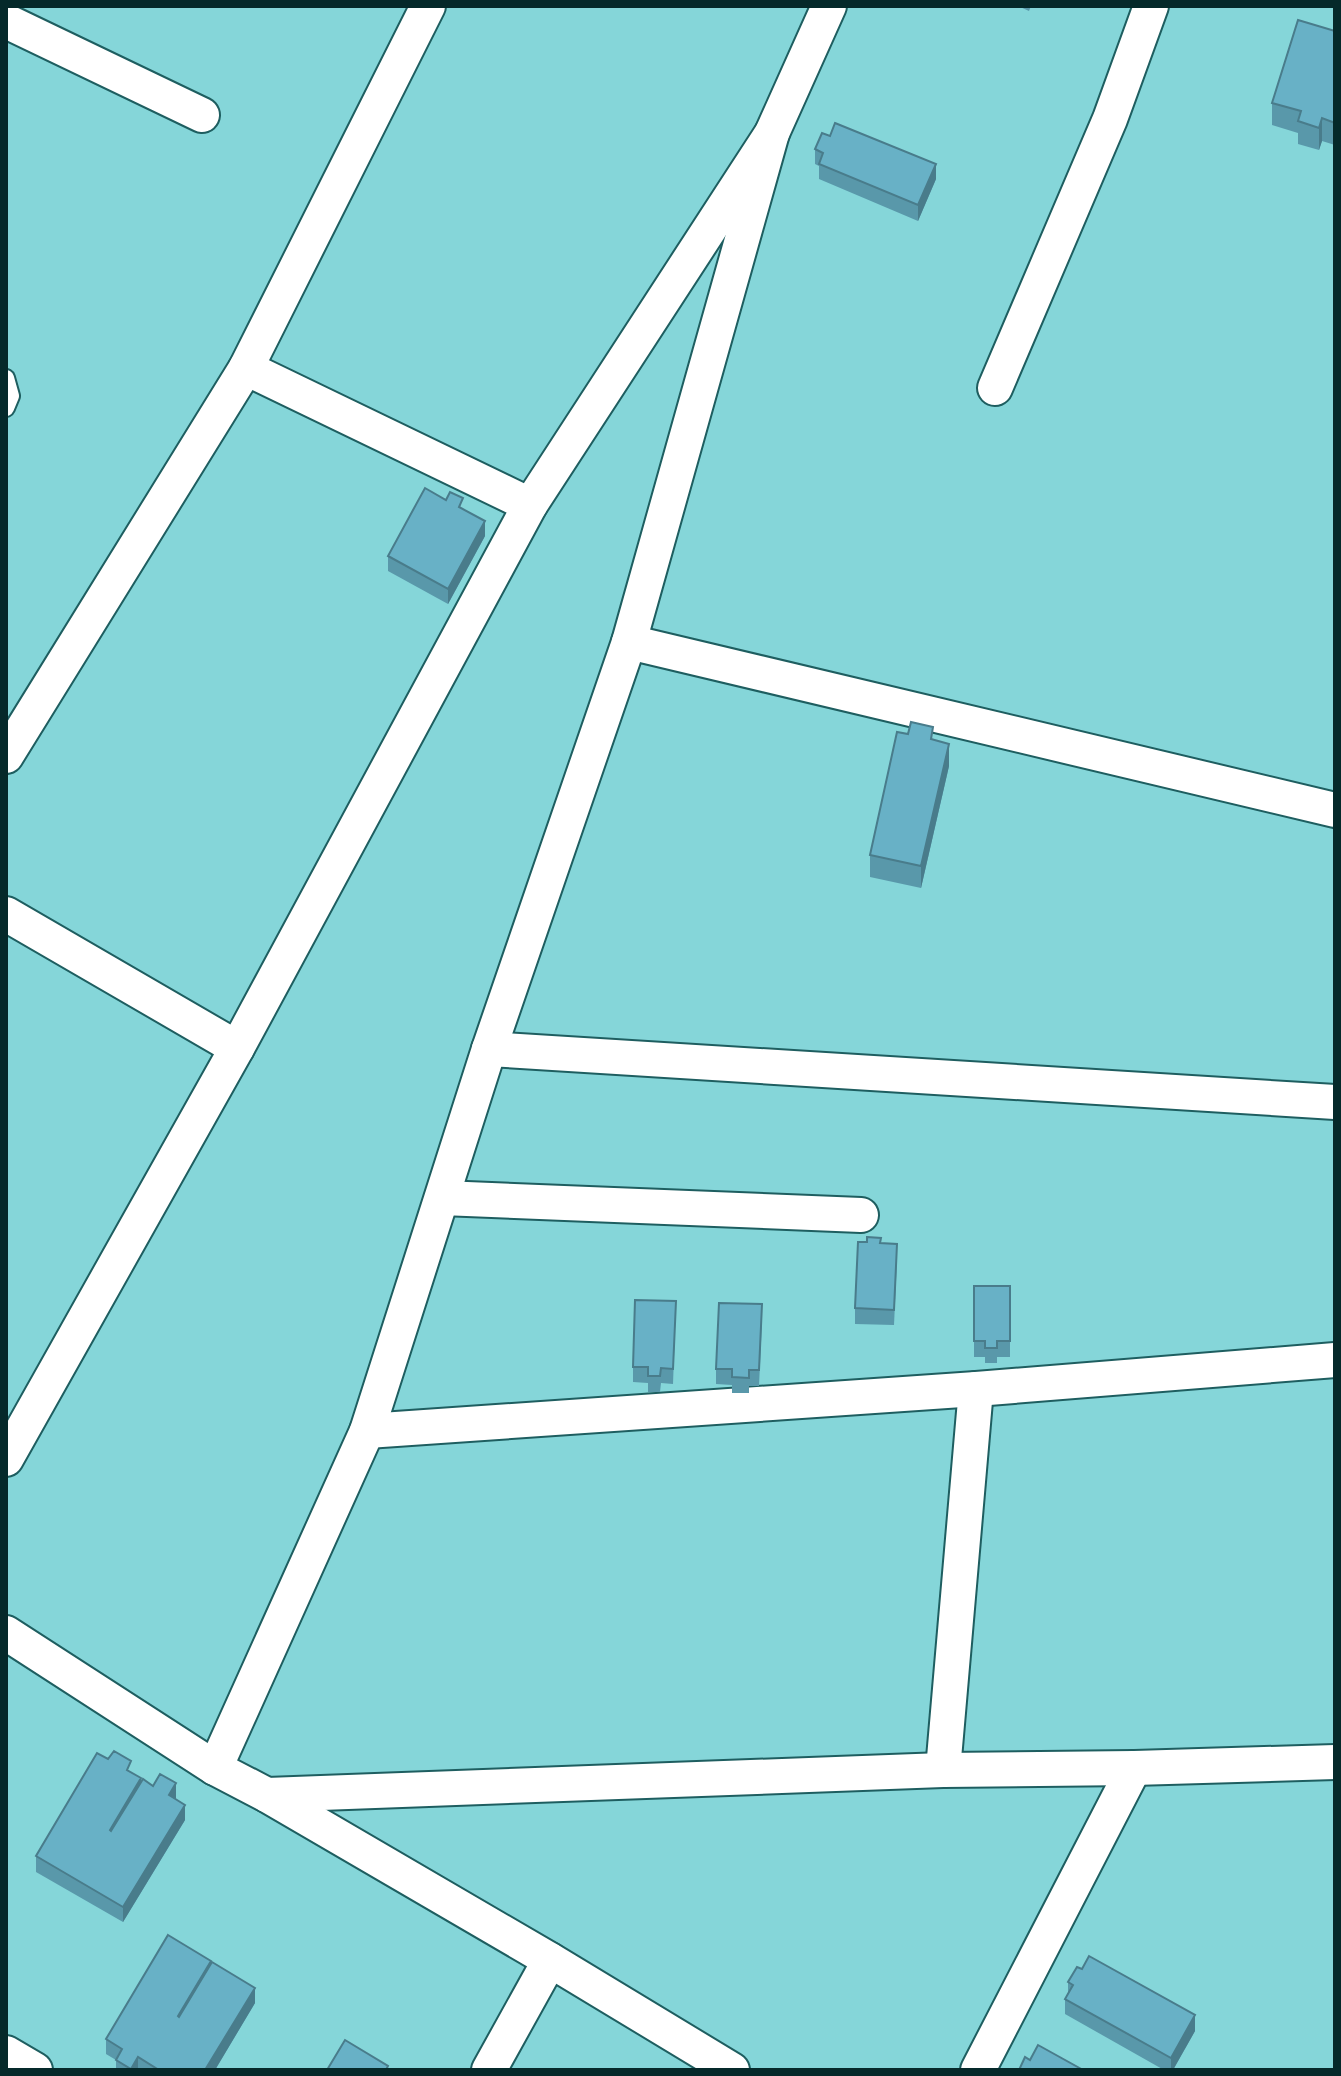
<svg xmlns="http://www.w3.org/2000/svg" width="1341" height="2076" viewBox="0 0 1341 2076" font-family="'DM Sans',sans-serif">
  <rect width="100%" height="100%" fill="#85d6d9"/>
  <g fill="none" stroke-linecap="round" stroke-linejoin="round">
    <g stroke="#1e5e60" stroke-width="20">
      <polyline id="service" points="6,378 11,396 6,408"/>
    </g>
    <g stroke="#1e5e60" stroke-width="38">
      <g id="minor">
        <polyline points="6,21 202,115"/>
        <polyline points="246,368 530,505"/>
        <polyline points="995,388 1110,119 1151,6"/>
        <polyline points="629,642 1335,810"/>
        <polyline points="6,756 246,368 428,6"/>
        <polyline points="6,914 237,1048"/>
        <polyline points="489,1049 1335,1102"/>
        <polyline points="442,1198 861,1215"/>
        <polyline points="367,1431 976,1389 1335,1360"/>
        <polyline points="6,1459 237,1048 530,505 772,133 829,6"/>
        <polyline points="6,1633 215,1768 267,1795 550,1960 732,2070"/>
        <polyline points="215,1768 367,1431 489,1049 629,642 772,133"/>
        <polyline points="943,1770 976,1389"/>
        <polyline points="267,1795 943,1770 1134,1768 1335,1762"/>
        <polyline points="6,2053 35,2070"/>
        <polyline points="489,2070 550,1960"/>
        <polyline points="978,2070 1134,1768"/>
      </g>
    </g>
    <use href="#service" stroke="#fff" stroke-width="16"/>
    <use href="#minor" stroke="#fff" stroke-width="34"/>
  </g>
  <g fill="#5998aa">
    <polygon points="1018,6 1031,6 1029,11"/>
    <polygon points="1335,31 1335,145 1322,141 1319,150 1298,144 1298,133 1272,125 1272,103"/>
    <polygon points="815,149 936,179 918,221 819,179 819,166 815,164"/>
    <polygon points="463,509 485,536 448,604 388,571 388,556"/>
    <polygon points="933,740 949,766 921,888 870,877 870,855"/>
    <polygon points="881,1243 897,1259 894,1325 855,1324 855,1308"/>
    <polygon points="974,1286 1010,1286 1010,1357 997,1357 997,1363 985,1363 985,1357 974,1357"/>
    <polygon points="676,1301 673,1384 661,1383 660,1392 648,1392 648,1383 633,1382 633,1367"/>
    <polygon points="762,1320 759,1386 749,1386 749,1393 732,1393 732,1385 716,1384 716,1369"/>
    <polygon points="131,1773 141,1783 176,1799 185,1820 123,1922 36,1872 36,1856"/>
    <polygon points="211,1964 255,2003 215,2070 116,2070 116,2060 106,2054 106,2039"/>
    <polygon points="1068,1982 1195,2031 1173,2070 1164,2070 1065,2014 1065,1999 1068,1993"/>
  </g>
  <g fill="#497c8b">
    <polygon points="1322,118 1322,141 1319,150 1319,128"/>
    <polygon points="936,164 936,179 918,221 918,205"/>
    <polygon points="485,521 485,536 448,604 448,589"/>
    <polygon points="949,744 949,766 921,888 921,866"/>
    <polygon points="141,1778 141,1794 110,1846 110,1830"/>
    <polygon points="176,1783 176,1799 169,1795"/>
    <polygon points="185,1805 185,1820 123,1922 123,1907"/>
    <polygon points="211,1961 211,1976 178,2032 178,2016"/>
    <polygon points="255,1988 255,2003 215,2070 205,2070"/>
    <polygon points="1195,2015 1195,2031 1173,2070 1171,2070 1171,2058"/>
    <polygon points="138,2057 138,2070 131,2070 131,2069"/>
  </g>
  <g fill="#68b1c6" stroke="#497c8b" stroke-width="2">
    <polygon points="1298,20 1335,31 1335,123 1322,118 1319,128 1298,121 1301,111 1272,103"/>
    <polygon points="835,123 936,164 918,205 819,164 823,153 815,149 822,133 830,136"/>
    <polygon points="425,488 446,500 450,492 463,498 459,507 485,521 448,589 388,556"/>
    <polygon points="911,722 933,727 931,739 949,744 921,866 870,855 897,732 908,734"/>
    <polygon points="867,1237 881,1238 880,1243 897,1244 894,1310 855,1308 858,1242 867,1242"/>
    <polygon points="974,1286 1010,1286 1010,1341 997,1341 997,1348 985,1348 985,1341 974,1341"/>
    <polygon points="635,1300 676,1301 673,1369 661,1368 660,1376 648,1376 648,1367 633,1367"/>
    <polygon points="719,1303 762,1304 759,1370 749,1370 749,1378 732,1377 732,1369 716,1369"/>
    <polygon points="114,1751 131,1761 127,1770 141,1778 110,1830 111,1831 143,1779 153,1786 160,1774 176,1783 169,1795 185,1805 123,1907 36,1856 97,1753 108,1759"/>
    <polygon points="168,1935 211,1961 178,2016 179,2017 212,1962 255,1988 205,2070 159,2070 138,2057 131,2069 116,2060 122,2049 106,2039"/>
    <polygon points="1089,1956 1195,2015 1171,2058 1065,1999 1073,1985 1068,1982 1077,1967 1082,1969"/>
    <polygon points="345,2040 388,2066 386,2070 327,2070"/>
    <polygon points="1038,2045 1083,2070 1019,2070 1025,2057 1030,2060"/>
  </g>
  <rect width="1341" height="2076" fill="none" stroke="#05292a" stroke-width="16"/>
</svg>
